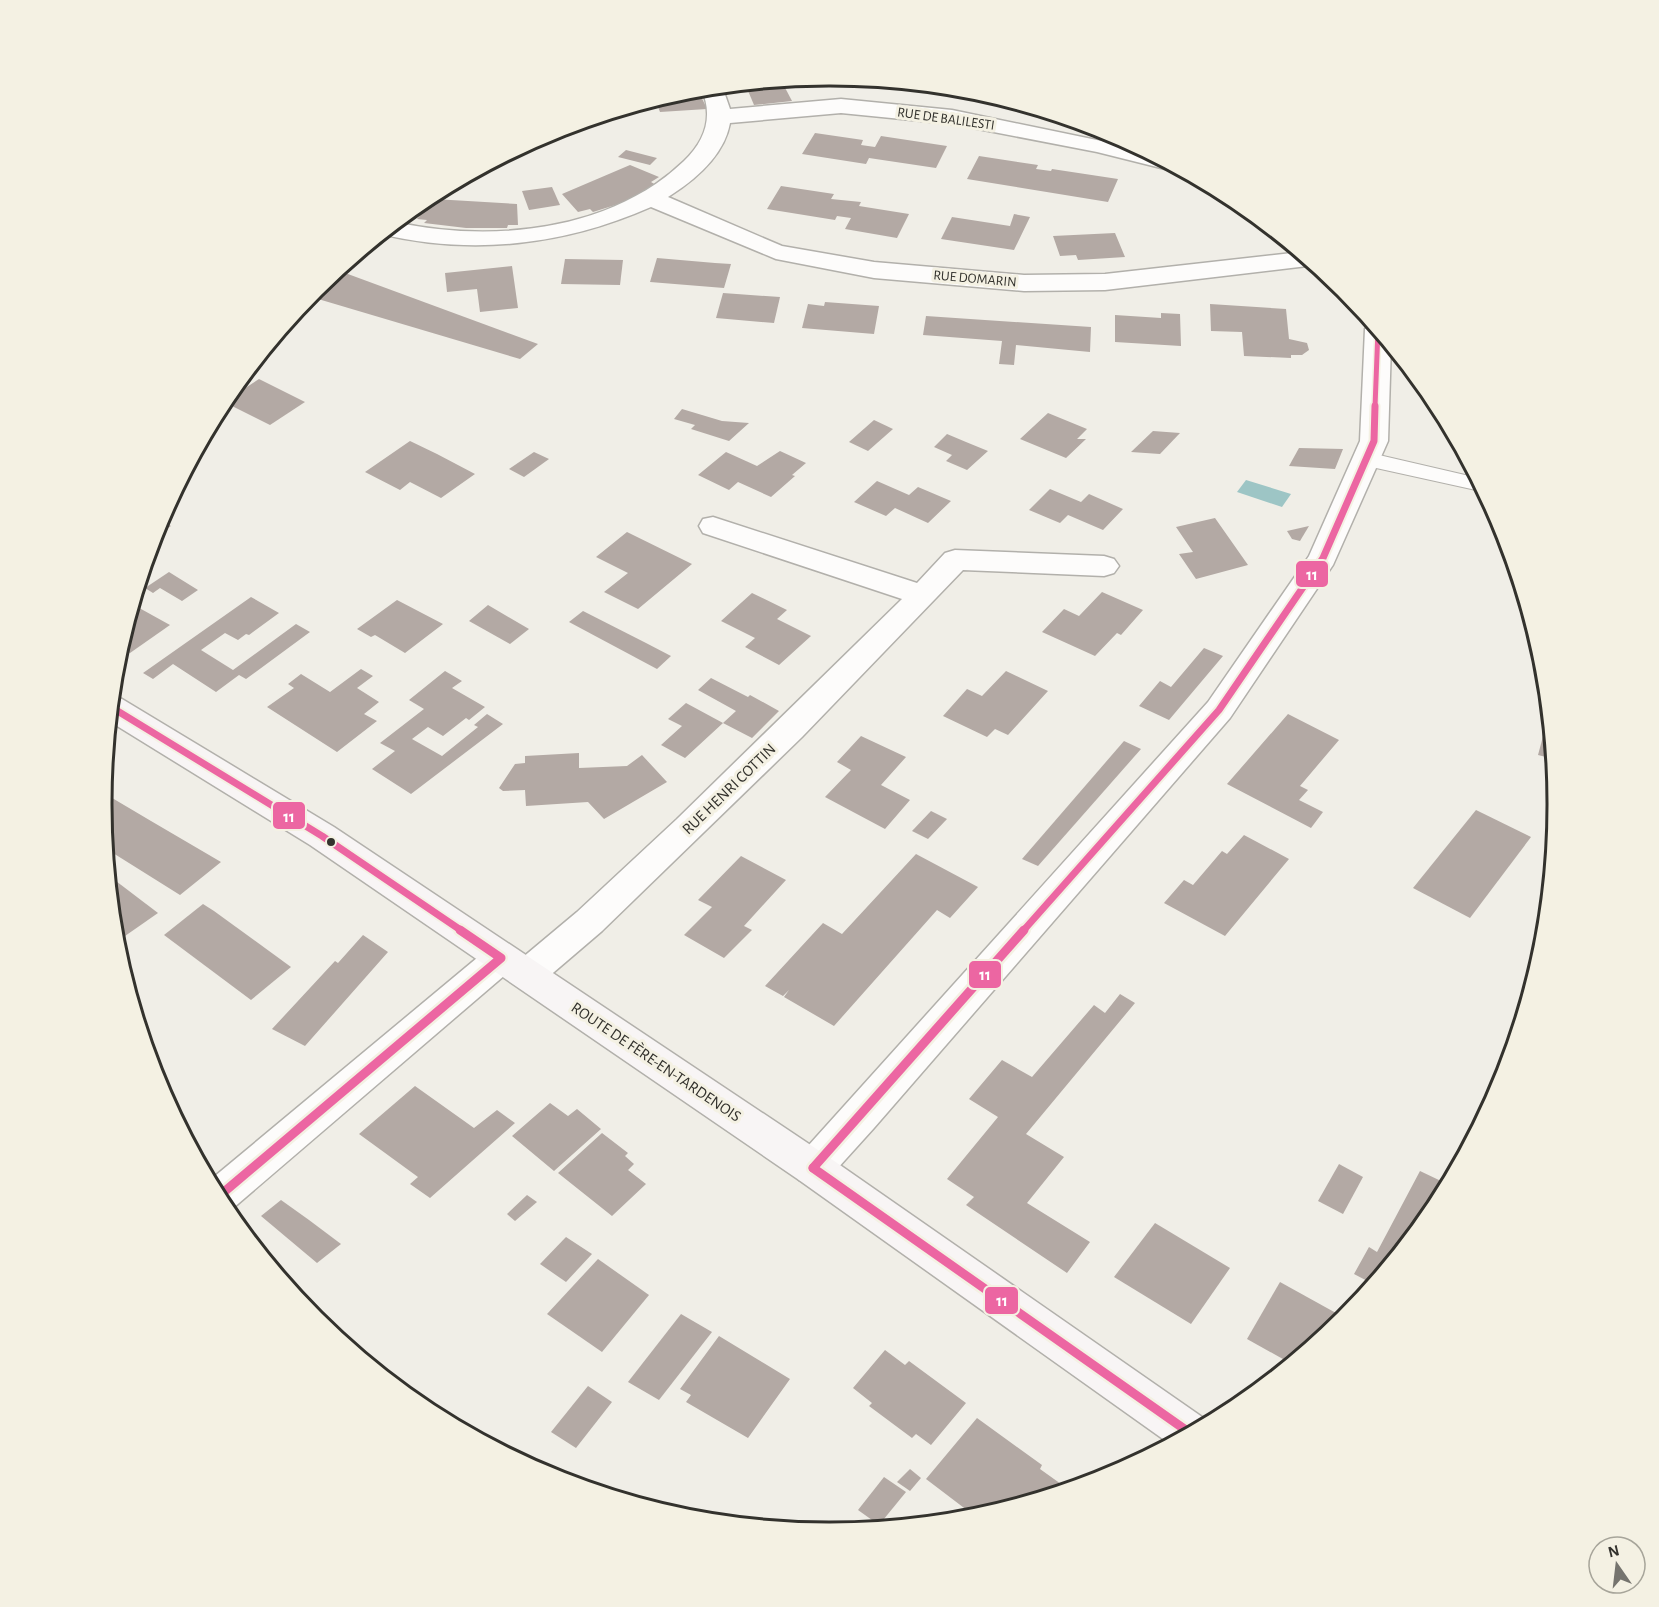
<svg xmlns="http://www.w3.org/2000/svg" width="1659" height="1607" viewBox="0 0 1659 1607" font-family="'Alegreya Sans',sans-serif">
  <rect width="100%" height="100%" fill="#f0eee7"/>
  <polygon fill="#9dc5c5" points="1246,480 1291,494 1282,507 1237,492"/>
  <g fill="#b3a9a4">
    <polygon points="781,80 792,101 754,105 746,86"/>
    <polygon points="688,89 689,93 699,92 707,109 660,112 655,99"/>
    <polygon points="815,133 863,140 861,145 875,147 881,136 947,146 936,168 869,158 866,164 802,154"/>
    <polygon points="626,150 657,158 650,165 618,157"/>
    <polygon points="979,156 1038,165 1036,169 1051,171 1052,169 1118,179 1108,202 967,179"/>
    <polygon points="630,165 659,177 651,182 656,185 628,201 593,212 590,209 578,212 562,194"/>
    <polygon points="781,186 834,194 831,199 861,202 859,206 909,214 897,238 845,229 851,218 837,216 835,220 767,209"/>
    <polygon points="552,187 560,205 529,210 522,191"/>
    <polygon points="434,199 517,204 518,225 508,225 507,228 466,228 424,223 427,220 417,219"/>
    <polygon points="1014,214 1030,217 1014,250 941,239 952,217 1010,226"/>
    <polygon points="1115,233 1125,257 1078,260 1076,255 1060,256 1053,236"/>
    <polygon points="657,258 715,263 731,264 724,288 650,282"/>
    <polygon points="565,259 623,260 620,285 561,284"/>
    <polygon points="512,266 518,308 480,312 477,289 447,292 445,273"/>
    <polygon points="337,270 538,344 520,359 308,296"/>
    <polygon points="723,293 780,297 774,323 716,318"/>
    <polygon points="825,302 879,306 874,334 802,328 808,304 824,306"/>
    <polygon points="1210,304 1286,309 1289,339 1307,343 1309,350 1302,355 1291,355 1291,358 1244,356 1242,332 1211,331"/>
    <polygon points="1161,313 1180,314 1181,346 1115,342 1115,315 1161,318"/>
    <polygon points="926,316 1091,327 1090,352 1016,345 1014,365 999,364 1002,341 923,335"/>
    <polygon points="259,379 305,402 270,425 224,402"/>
    <polygon points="682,409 722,421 749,423 729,441 691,429 695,425 674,419"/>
    <polygon points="1048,413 1087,429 1077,439 1086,439 1066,458 1020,439"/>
    <polygon points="874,420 893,429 868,451 849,442"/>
    <polygon points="1153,431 1180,433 1160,454 1131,452"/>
    <polygon points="947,434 966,442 988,451 967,470 946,461 952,455 934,447"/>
    <polygon points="410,441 437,454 475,474 441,498 410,482 400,490 365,472"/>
    <polygon points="1299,448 1343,449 1335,469 1289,466"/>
    <polygon points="780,451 806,463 792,475 795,476 771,497 738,482 729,490 698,475 726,452 757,466"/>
    <polygon points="534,452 549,459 524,477 509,469"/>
    <polygon points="877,481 909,495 918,487 951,501 928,523 895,508 886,516 854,502"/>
    <polygon points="1050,489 1081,502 1089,494 1123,509 1103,530 1068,515 1060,523 1029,510"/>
    <polygon points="1215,518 1248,565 1196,579 1179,554 1193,552 1176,527"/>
    <polygon points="160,520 171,526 152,538 157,524"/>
    <polygon points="1309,526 1300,541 1292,539 1287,531"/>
    <polygon points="627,532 692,564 638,609 604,592 628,573 596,557"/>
    <polygon points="169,572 177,577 198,590 182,601 160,588 153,593 145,588"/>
    <polygon points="1102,592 1143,610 1121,635 1117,633 1095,656 1042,632 1064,609 1079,616"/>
    <polygon points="752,593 787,610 777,619 811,636 779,665 745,647 755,638 721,621"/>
    <polygon points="251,597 279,613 249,635 246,634 238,640 225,633 201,650 233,670 296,624 310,632 246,679 239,675 216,692 173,664 153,679 143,673"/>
    <polygon points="397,600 443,624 405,653 375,635 371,637 357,629"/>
    <polygon points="132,604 170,625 130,653 119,647"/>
    <polygon points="488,605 529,629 510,644 469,621"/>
    <polygon points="583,611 646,643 671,656 657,669 569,622"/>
    <polygon points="1204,648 1223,656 1169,720 1139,706 1160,681 1171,687"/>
    <polygon points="361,669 373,676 357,688 379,702 364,714 377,721 337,752 267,707 294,688 288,684 301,674 330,692"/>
    <polygon points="445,671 462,681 452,688 485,707 469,720 466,718 443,736 428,727 412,739 442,756 478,727 474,725 487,714 503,724 411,794 372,769 395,751 380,743 424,709 409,700"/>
    <polygon points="1006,671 1048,691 1008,735 995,729 987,737 943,716 967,689 982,696"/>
    <polygon points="711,678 748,697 750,695 779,711 752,738 723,723 736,711 698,690"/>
    <polygon points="686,703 723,723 685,758 661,745 682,726 668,719"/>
    <polygon points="1288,714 1339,740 1300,786 1308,790 1299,800 1323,812 1311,828 1227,784"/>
    <polygon points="1549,714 1554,759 1538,755"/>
    <polygon points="861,736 906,757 881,785 910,800 885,829 825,797 851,770 837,762"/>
    <polygon points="1124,741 1141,749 1038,866 1022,859"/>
    <polygon points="579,753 579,768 627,766 642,755 667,782 604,819 588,802 526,806 525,790 503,791 499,788 515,764 525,763 525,756"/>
    <polygon points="102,792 151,821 221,862 180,895 105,848"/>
    <polygon points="1476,810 1531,837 1470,918 1413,888"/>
    <polygon points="931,811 947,819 928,839 912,831"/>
    <polygon points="1244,835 1289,859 1225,936 1164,903 1184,880 1193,885 1222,851 1227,854"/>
    <polygon points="916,854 978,887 950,918 937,910 834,1026 784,997 789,990 783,996 765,986 823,923 842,934"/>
    <polygon points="741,856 786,880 744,926 752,930 724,958 684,935 712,907 698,900"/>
    <polygon points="108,875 158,913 115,943 111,906"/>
    <polygon points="203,904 214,911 291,967 251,1000 164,935"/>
    <polygon points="363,935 388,952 305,1046 272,1029 335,961 338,963"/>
    <polygon points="1120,994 1135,1003 1026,1134 1064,1157 1027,1203 1090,1242 1067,1273 966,1205 974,1197 947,1179 998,1117 969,1099 1002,1060 1032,1077 1094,1005 1105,1013"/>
    <polygon points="415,1086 474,1128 497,1110 515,1123 430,1198 410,1184 418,1177 359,1134"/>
    <polygon points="550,1103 568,1116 577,1109 601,1129 554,1171 512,1136"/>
    <polygon points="602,1133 628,1153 625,1156 634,1164 628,1170 646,1184 612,1216 558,1173"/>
    <polygon points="1339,1164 1363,1177 1343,1214 1318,1201"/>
    <polygon points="1420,1171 1441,1181 1407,1243 1373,1284 1354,1274 1369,1247 1377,1252"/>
    <polygon points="527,1195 537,1202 515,1221 507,1214"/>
    <polygon points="281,1200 309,1220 341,1244 317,1263 261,1216"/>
    <polygon points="1155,1223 1230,1268 1191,1324 1114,1277"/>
    <polygon points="566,1237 592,1254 566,1282 540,1264"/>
    <polygon points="262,1253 284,1271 279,1275"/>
    <polygon points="598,1259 649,1295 602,1352 547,1314"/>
    <polygon points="1280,1282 1345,1318 1290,1363 1247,1339"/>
    <polygon points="681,1314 712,1332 659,1400 628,1382"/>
    <polygon points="719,1336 790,1379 748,1438 686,1402 691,1395 680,1389"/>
    <polygon points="885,1350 905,1365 909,1361 966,1403 931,1445 916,1434 912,1438 869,1406 872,1403 853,1388"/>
    <polygon points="588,1386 612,1402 576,1448 551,1432"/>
    <polygon points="977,1418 1042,1465 1040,1469 1068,1489 976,1517 926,1479"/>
    <polygon points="910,1469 921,1478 910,1491 897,1482"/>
    <polygon points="884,1477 906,1492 879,1525 858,1510"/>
  </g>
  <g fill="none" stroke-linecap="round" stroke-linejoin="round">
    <g stroke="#b2b0ab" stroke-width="2">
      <polygon id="service" points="1366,452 1478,478 1485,492 1358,464 1355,459 1358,454"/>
    </g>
    <g stroke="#b2b0ab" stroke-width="3">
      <g id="minor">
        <path d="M722,86l8,23 111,-10 111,11 193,40 33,18 -9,2 -72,-18 -145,-28 -111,-11 -111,10c-6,33 -35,57 -62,74l114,49 92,16 150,13 81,-1 196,-22 15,13 -211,25 -81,1 -150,-13 -98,-19 -125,-52c-86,38 -178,49 -270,27l14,-12c96,21 215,10 289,-61 21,-20 30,-45 17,-73z"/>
        <polygon points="1373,323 1391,344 1388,441 1333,565 1230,718 874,1128 827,1180 813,1184 799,1180 794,1168 799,1156 1208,702 1309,556 1360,441 1365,329"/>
        <polygon points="713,517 917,583 945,553 955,550 1104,556 1114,559 1119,566 1114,573 1104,576 963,570 802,737 602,931 540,984 527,988 514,984 509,974 512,969 232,1209 226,1211 209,1181 489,948 501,944 513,948 519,958 516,963 577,912 677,819 902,599 703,533 699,526 703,519"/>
      </g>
    </g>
    <g stroke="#b2b0ab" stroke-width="3">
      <polygon id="secondary" points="112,696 122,699 334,827 827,1156 1205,1419 1207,1424 1170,1444 799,1180 310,845 109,721"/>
    </g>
    <use href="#service" fill="#fdfcfb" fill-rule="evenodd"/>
    <use href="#minor" fill="#fdfcfb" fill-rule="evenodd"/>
    <use href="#secondary" fill="#f8f5f5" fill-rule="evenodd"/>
    <g stroke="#f4f1e3" stroke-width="8">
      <polyline id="bus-1-far2" points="1375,407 1378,329"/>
    </g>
    <g stroke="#f4f1e3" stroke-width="11">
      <g id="bus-1-far1">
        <polyline points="111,707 322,836 462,931"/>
        <polyline points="1023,931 1219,710 1323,558 1374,441 1375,406"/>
      </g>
    </g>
    <g stroke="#f4f1e3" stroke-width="14">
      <g id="bus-1">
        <polyline points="813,1168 1024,930"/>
        <polyline points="813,1168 1190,1433"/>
        <polyline points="218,1197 501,958 460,930"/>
      </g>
    </g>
    <use href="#bus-1-far2" stroke="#ec66a2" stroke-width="5"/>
    <use href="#bus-1-far1" stroke="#ec66a2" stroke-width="7"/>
    <use href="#bus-1" stroke="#ec66a2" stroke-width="9"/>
  </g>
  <circle fill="#33322d" stroke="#f4f1e3" stroke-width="2" cx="331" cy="842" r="5"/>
  <g text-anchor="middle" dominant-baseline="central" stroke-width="6" stroke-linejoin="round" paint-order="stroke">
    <g font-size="14" fill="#33322d" stroke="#f4f1e3">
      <text transform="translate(946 119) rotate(8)">RUE DE BALILESTI</text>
      <text transform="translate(975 279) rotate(5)">RUE DOMARIN</text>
    </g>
    <g font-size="16" fill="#33322d" stroke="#f4f1e3">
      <text transform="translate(729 789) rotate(-44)">RUE HENRI COTTIN</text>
      <text transform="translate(656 1062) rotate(34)">ROUTE DE FÈRE-EN-TARDENOIS</text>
    </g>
  </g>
  <path d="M0 0H1659V1607H0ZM829 86H830A717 717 0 0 1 1547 803V805A717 717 0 0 1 830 1522H829A717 717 0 0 1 112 805V803A717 717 0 0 1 829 86Z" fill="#f4f1e3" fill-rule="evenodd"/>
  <path fill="none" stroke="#33322d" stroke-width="3" d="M829 86H830A717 717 0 0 1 1547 803V805A717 717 0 0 1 830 1522H829A717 717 0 0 1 112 805V803A717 717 0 0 1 829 86Z"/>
  <g stroke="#f4f1e3" stroke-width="2">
    <rect x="1295" y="560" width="34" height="28" rx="6" fill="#ec66a2"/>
    <rect x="272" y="801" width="34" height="29" rx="6" fill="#ec66a2"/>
    <rect x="968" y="960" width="34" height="29" rx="6" fill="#ec66a2"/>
    <rect x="984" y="1286" width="35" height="29" rx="6" fill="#ec66a2"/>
  </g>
  <g font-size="16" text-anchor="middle" font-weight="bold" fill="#fff">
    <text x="1312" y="580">11</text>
    <text x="289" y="822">11</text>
    <text x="985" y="980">11</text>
    <text x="1002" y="1306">11</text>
  </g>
  <g transform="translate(1617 1565) rotate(346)"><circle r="28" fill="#f4f1e3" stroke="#a7a59a" stroke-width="1.5"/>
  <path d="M0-4.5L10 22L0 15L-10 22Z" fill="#75746e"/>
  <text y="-9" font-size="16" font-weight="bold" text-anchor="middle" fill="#33322d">N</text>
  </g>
</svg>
